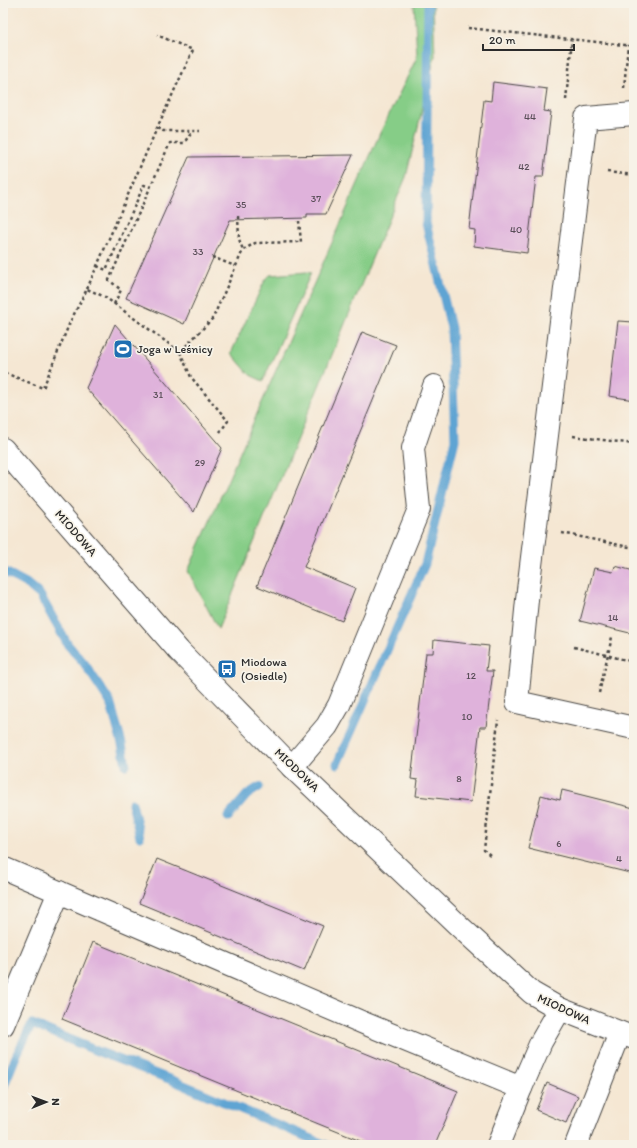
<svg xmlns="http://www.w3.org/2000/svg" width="637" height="1148" viewBox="0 0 637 1148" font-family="Itim,sans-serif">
  <rect width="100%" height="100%" fill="#f7f3e8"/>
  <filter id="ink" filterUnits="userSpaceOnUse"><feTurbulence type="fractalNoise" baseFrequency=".025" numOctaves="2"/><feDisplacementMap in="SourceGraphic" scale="8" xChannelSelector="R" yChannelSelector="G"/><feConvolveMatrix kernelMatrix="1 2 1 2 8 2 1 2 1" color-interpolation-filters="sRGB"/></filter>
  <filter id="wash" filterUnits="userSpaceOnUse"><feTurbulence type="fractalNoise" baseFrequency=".012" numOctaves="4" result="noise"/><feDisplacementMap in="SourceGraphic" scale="16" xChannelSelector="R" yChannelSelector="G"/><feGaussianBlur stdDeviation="0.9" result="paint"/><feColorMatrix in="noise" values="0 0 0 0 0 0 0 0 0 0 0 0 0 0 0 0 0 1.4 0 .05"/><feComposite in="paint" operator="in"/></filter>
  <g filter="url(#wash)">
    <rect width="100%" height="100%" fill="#f5e7d3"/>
    <g fill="#86cd87" stroke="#587c59">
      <polygon points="414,3 433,3 435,56 406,177 218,629 188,571 380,133 417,57"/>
      <polygon points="307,272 311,273 263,381 250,375 231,353 265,280 270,275"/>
    </g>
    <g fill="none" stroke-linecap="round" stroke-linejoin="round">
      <g stroke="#5ea4d3" stroke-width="9">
        <polyline points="3,571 26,583 40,595 68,645 84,663 110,702 122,744 126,765"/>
        <polyline points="337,764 425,564 455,440 451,328 426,223 428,3"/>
        <polyline points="132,803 140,837"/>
        <polyline points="228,817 247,795 259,787"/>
        <polyline points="3,1088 17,1054 32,1024 97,1051 174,1081 326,1145"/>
      </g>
    </g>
    <g id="blocks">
      <g fill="#dfb2db">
        <polygon points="493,82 547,89 544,111 551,112 543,177 536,177 527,253 474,246 475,230 469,229 484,100 491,101"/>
        <polygon points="353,155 326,214 307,214 307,218 230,220 184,324 126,298 189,157"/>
        <polygon points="618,321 634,322 634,400 609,396"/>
        <polygon points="115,324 222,448 194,512 86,388"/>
        <polygon points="362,332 396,345 304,567 355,588 342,621 257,586"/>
        <polygon points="615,566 634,571 634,634 580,621 594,568 613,572"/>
        <polygon points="434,640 489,646 486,671 493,671 486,727 480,727 471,802 416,796 418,780 411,779 426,653 433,653"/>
        <polygon points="562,790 634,808 634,874 528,848 541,795 560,800"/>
        <polygon points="157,859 323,926 304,971 139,903"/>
        <polygon points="93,942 458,1091 435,1145 370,1145 62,1019"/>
        <polygon points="547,1083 578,1096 566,1123 536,1110"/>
      </g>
    </g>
  </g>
  <g filter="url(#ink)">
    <use href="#blocks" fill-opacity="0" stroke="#494744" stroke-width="1"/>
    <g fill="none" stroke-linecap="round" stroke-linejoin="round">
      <g stroke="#494744" stroke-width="24">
        <g id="minor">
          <polyline points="634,114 586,118 528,590 517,702 634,728"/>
          <polyline points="3,449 179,651 292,767 458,925 532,993 560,1009 634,1038"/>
          <polyline points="292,767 327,726 339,705 419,509 413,448 434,386"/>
          <polyline points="3,868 366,1024 521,1088 498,1145"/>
          <polyline points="3,1025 59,892"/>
          <polyline points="521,1088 541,1042 560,1009"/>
          <polyline points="576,1145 620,1033"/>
        </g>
      </g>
      <g stroke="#494744" stroke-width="2.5" stroke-dasharray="3 3" stroke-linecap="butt">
        <polyline points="468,28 634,46"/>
        <polyline points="624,88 628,45"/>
        <polyline points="566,100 572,39"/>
        <polyline points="157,128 163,131 200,131"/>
        <polyline points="607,172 634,175"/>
        <polyline points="238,216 239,239 243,250"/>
        <polyline points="212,257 235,266"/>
        <polyline points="97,266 106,270 144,185 151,187"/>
        <polyline points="87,289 157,128 193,50 157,35"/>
        <polyline points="114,304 121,290 109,280 170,143 184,143 192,131"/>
        <polyline points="180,352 191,377 228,421 220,432"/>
        <polyline points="5,373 43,388 70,322 87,289 105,297 180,352 213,318 243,250 255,243 301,242 299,221"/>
        <polyline points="573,436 634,444"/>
        <polyline points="562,533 634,548"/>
        <polyline points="574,647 634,662"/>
        <polyline points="599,693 612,637"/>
        <polyline points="490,855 484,850 498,720"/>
      </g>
      <use href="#minor" stroke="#fff" stroke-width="22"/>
    </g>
  </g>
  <defs>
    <g id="stadium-square" transform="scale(1)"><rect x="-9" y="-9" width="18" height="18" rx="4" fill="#1f6fb2" stroke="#f7f3e8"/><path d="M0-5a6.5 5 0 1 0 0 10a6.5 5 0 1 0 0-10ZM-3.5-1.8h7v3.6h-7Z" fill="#fff"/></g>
    <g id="bus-square" transform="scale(1)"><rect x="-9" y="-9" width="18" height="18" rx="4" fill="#1f6fb2" stroke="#f7f3e8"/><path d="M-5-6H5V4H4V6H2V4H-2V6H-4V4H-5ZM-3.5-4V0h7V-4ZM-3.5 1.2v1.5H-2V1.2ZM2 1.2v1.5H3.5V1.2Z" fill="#fff"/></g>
  </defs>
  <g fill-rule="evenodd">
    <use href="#stadium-square" x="123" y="349"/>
    <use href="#bus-square" x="227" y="669"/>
  </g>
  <g text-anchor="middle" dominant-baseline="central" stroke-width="3.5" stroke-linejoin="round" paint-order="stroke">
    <g font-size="10" fill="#584d57">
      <text x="530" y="116">44</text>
      <text x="524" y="166">42</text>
      <text x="316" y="198">37</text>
      <text x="241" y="204">35</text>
      <text x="516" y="229">40</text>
      <text x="198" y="251">33</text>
      <text x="158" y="394">31</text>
      <text x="200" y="462">29</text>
      <text x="613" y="617">14</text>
      <text x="471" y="675">12</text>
      <text x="467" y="716">10</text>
      <text x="459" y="778">8</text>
      <text x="559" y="843">6</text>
      <text x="619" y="858">4</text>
    </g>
    <g font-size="12" fill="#2b2b2b" stroke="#f7f3e8" text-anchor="start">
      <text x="137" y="349">Joga w Leśnicy</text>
      <text x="241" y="662">Miodowa<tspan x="241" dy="14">(Osiedle)</tspan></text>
    </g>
    <g font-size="12" fill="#2b2b2b" stroke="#f7f3e8">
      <text transform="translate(76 533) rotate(49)">MIODOWA</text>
      <text transform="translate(297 770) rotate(44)">MIODOWA</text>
      <text transform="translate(564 1009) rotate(25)">MIODOWA</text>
    </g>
  </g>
  <rect width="637" height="1148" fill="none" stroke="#f7f3e8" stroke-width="16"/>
  <g transform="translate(46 1102) rotate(89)" stroke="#f7f3e8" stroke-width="3" paint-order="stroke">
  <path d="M0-3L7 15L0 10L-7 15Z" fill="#2b2b2b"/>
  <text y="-6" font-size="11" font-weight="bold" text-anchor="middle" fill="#2b2b2b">N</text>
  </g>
  <path d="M483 44v6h91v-6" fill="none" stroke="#2b2b2b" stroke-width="2"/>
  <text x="489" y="44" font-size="12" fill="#2b2b2b" stroke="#f7f3e8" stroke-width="3" paint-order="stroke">20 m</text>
</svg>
